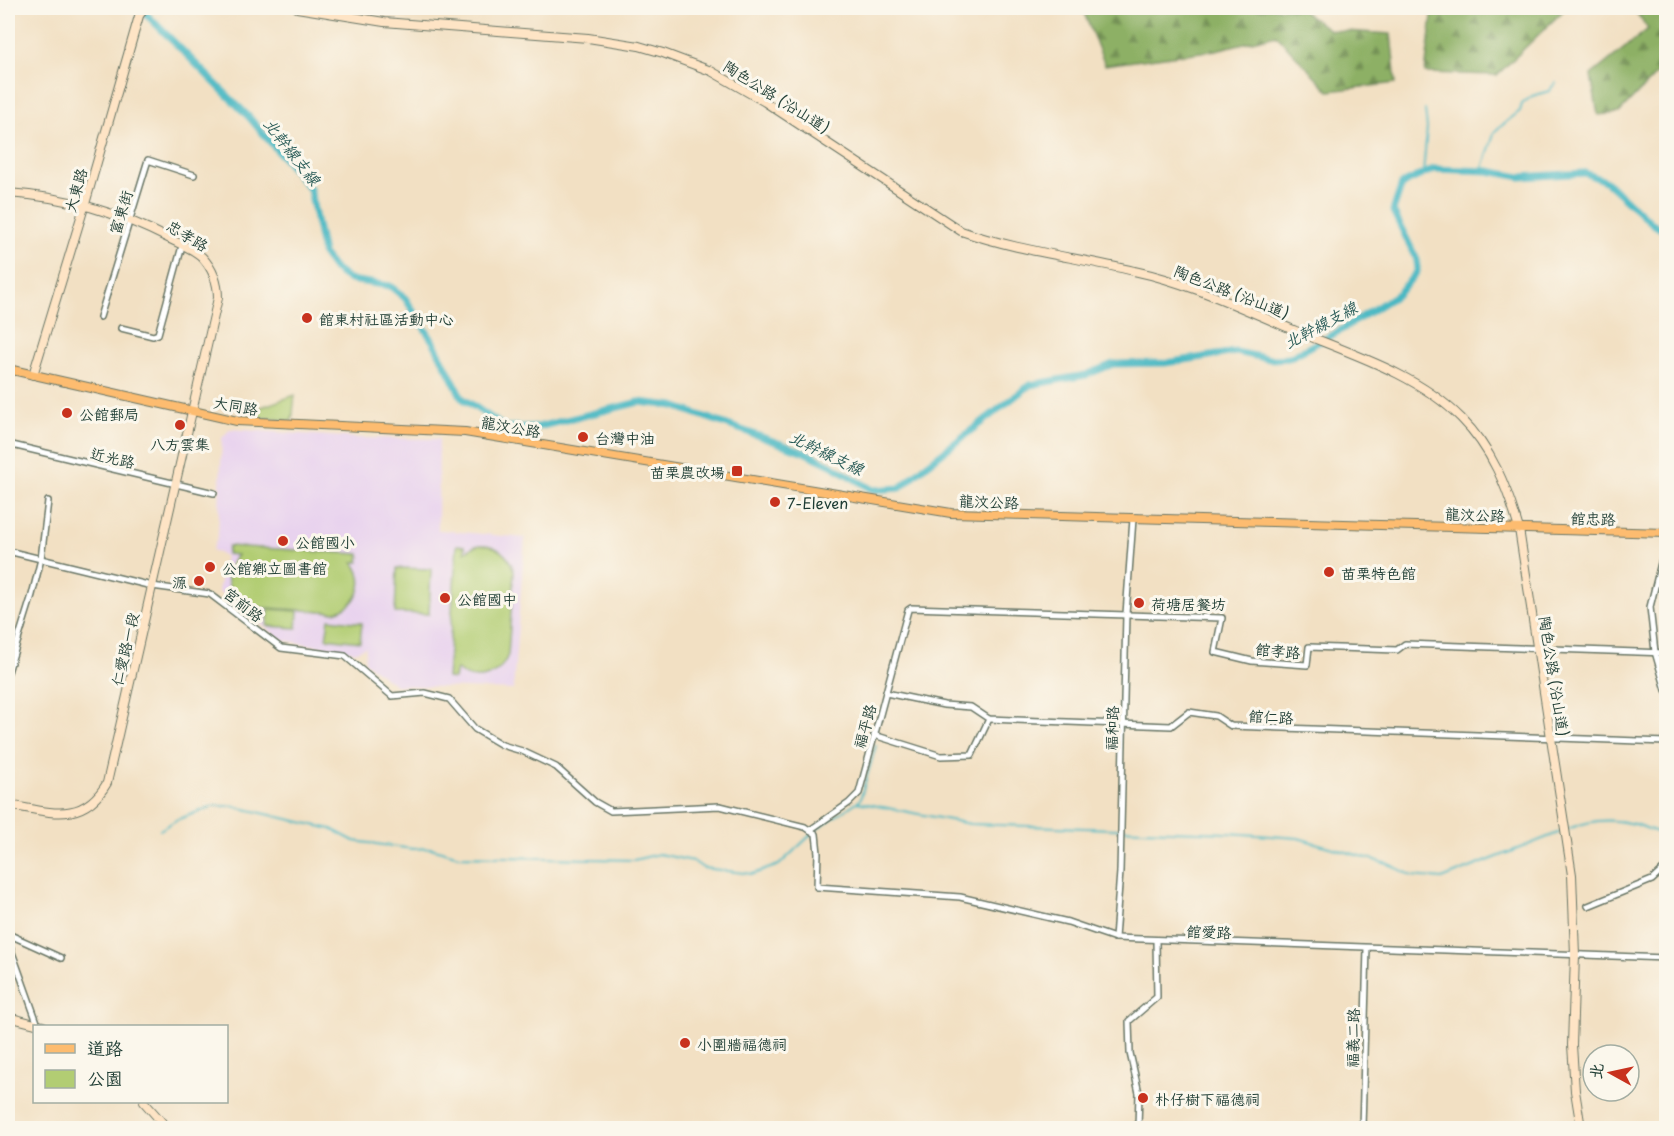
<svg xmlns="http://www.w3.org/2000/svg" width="1674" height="1136" viewBox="0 0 1674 1136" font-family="'Playpen Sans','LXGW WenKai TC',sans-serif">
  <defs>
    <pattern id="forest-firs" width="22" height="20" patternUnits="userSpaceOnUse" patternTransform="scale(1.5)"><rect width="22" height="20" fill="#8db065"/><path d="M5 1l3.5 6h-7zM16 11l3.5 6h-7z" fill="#739054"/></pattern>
  </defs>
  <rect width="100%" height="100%" fill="#fbf7ec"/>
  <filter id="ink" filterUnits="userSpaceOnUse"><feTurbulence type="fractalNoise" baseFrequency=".0167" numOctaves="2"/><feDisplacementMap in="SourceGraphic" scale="12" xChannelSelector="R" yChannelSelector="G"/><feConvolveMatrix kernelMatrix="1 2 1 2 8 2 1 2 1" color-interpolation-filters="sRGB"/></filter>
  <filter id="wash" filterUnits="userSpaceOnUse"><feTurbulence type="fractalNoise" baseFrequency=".008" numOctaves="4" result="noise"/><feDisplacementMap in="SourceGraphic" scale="24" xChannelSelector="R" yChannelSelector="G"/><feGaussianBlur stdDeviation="1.35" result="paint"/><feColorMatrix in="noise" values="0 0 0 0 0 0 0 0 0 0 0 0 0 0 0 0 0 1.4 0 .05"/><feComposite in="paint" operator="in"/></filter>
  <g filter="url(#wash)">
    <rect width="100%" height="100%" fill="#f2e0c3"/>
    <polygon fill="#e8d2ee" points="230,429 358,438 439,439 438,530 525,538 513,690 395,685 365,662 366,647 354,652 282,640 218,591 225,556 212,550 218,536 222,438"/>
    <g fill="url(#forest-firs)" stroke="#56764c" stroke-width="1.5">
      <polygon points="1052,8 1298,8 1330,30 1391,34 1396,83 1329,91 1276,35 1216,50 1105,65 1084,13"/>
      <polygon points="1433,8 1566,8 1497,75 1425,73"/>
      <polygon points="1633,8 1666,8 1666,34 1660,39 1663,67 1619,113 1598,115 1591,75 1648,29"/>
    </g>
    <g fill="#b2cd73" stroke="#688554" stroke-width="1.5">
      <polygon points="295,395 292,421 247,416 256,409"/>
      <path d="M457,545l8,1v6c20,-16 42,-3 49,19l-6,84c-9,23 -33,31 -52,14l-2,10 -7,-1z"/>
      <path d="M228,546l132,8 -1,8h-6c16,21 5,43 -18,50l-84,-5c-24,-9 -31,-32 -14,-52l-10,-1z"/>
      <polygon points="397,568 431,569 429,614 395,613"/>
      <polygon points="269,609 298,611 297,628 267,626"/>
      <polygon points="329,619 362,623 360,642 326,638"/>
    </g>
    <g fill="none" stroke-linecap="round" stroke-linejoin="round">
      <g stroke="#4ab8c3" stroke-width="2">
        <polyline points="1482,171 1495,131 1520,111 1522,104 1532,96 1549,91 1556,82"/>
        <polyline points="1423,174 1427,128 1425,110"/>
        <polyline points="857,802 860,800 876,745"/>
        <path d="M1568,829c21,-9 44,-11 66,-5 11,3 21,8 32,11"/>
        <polyline points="160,830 176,820 214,806 232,806 331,829 354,841 413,849 431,848 459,856 634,860 659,854 693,861 703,868 753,874 779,865 818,828 857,802 970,824 1228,833 1298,838 1388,864 1413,876 1442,879 1563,831"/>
      </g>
      <polyline stroke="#4ab8c3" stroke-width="7" points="140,8 249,117 310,189 323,254 334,269 350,280 390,286 405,298 434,343 462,398 504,427 538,427 639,402 674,406 804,452 831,465 873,490 900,488 925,466 1030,385 1086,375 1113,364 1165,363 1236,352 1270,359 1289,358 1341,330 1398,294 1417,272 1417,260 1393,211 1402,184 1434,169 1488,171 1521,177 1585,173 1605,181 1653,224 1666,232"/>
    </g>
  </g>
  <g filter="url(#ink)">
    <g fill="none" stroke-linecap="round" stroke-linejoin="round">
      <g stroke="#697666" stroke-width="8">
        <g id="street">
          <polyline points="100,317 148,160 194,175"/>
          <polyline points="121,328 153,336 158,334 182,246"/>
          <polyline points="8,444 214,493"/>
          <polyline points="1666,543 1650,607 1655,652 1666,690"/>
          <polyline points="8,551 152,586 210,594 281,648 345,656 392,696 425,693 449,699 475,729 502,745 522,751 556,767 595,802 611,811 720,806 805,827 816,834 818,853 817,887 960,897 1068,922 1115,938 1666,958"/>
          <polyline points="8,672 32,595 41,559 48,501"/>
          <polyline points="886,693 944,705 971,707 989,719 1171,726 1189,712 1216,716 1231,726 1666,742"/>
          <polyline points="874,735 941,756 972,755 989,719"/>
          <polyline points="810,830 849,803 859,793 908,610 911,608 1222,618 1215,652 1252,661 1307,665 1309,647 1397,650 1405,644 1666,653"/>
          <polyline points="1588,906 1652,880 1666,867"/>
          <polyline points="8,934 61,958"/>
          <polyline points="1115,938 1120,872 1126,614 1133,519"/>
          <polyline points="8,941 38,1025"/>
          <polyline points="1138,1128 1139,1093 1130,1053 1129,1021 1157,997 1156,941"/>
          <polyline points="1362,1128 1367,948"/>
        </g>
      </g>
      <g stroke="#697666" stroke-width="10">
        <g id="secondary">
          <path d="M297,8l87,14 204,16 51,8 24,7 48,18 54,31 196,129c58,20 114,26 173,40 57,12 109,38 162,60 56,23 121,43 165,87 31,31 46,69 58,111l53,346 3,80 -3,90 3,46 6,37"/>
          <path d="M8,193c59,4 109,19 162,46 10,5 24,10 32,18 11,12 16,25 16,41l-111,485c-25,43 -59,28 -99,22"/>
          <polyline points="33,375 85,204 139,16 144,8"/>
          <polyline points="8,1017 43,1026"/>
          <polyline points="144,1102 167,1128"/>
        </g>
      </g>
      <g stroke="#697666" stroke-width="10">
        <polyline id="primary" points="8,369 237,421 465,432 951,513 1666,533"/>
      </g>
      <use href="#street" stroke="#fff" stroke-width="5"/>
      <use href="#secondary" stroke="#fee4c5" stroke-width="8"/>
      <use href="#primary" stroke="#fdbc6f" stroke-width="8"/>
    </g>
  </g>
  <g fill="#c8321e" stroke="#fbf7ec" stroke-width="2">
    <circle cx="307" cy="318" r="6"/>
    <circle cx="67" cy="413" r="6"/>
    <circle cx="180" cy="425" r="6"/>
    <circle cx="583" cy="437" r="6"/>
    <rect x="731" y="465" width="12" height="12" rx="3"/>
    <circle cx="775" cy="502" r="6"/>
    <circle cx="283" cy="541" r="6"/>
    <circle cx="210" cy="567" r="6"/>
    <circle cx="1329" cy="572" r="6"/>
    <circle cx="199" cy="581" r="6"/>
    <circle cx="445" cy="598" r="6"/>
    <circle cx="1139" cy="603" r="6"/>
    <circle cx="685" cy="1043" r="6"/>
    <circle cx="1143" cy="1098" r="6"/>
  </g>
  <g text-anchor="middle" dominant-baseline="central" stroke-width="6" stroke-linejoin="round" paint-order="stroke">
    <g font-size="15" fill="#1f3d34" stroke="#fbf7ec">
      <text transform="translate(777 96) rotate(32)">陶色公路 (沿山道)</text>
      <text transform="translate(75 190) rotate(-74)">大東路</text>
      <text transform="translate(120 212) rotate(-73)">富東街</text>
      <text transform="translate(188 235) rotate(31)">忠孝路</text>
      <text transform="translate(1232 291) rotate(21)">陶色公路 (沿山道)</text>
      <text transform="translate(236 405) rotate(10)">大同路</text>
      <text transform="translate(511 426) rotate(10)">龍汶公路</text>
      <text transform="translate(113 457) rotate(13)">近光路</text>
      <text transform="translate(989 501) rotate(2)">龍汶公路</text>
      <text transform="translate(1475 514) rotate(2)">龍汶公路</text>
      <text transform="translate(1593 518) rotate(1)">館忠路</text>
      <text transform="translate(244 604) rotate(38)">宮前路</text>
      <text transform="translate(124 649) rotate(-77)">仁愛路一段</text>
      <text transform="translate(1278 650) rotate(5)">館孝路</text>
      <text transform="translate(1555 676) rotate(81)">陶色公路 (沿山道)</text>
      <text transform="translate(1271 716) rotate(3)">館仁路</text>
      <text transform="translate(864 726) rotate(-74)">福平路</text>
      <text transform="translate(1111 728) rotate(-88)">福和路</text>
      <text transform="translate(1209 931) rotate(2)">館愛路</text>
      <text transform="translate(1352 1038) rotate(-89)">福義二路</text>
    </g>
    <g font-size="15" fill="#1f3d34" stroke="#fbf7ec" text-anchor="start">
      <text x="319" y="318">館東村社區活動中心</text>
      <text x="79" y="413">公館郵局</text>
      <text x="595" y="437">台灣中油</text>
      <text x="180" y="443" text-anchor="middle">八方雲集</text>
      <text x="725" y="471" text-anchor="end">苗栗農改場</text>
      <text x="787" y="502">7-Eleven</text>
      <text x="295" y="541">公館國小</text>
      <text x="222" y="567">公館鄉立圖書館</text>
      <text x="1341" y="572">苗栗特色館</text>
      <text x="187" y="581" text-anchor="end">源</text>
      <text x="457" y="598">公館國中</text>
      <text x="1151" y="603">荷塘居餐坊</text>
      <text x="697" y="1043">小圍牆福德祠</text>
      <text x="1155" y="1098">朴仔樹下福德祠</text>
    </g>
    <g font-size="16" font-style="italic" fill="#2a5c58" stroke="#fbf7ec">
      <text transform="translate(293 151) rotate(52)">北幹線支線</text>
      <text transform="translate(1320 324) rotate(-28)">北幹線支線</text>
      <text transform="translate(827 452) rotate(26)">北幹線支線</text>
    </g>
  </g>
  <rect width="1674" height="1136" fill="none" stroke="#fbf7ec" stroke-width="30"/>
  <rect x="33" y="1025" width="195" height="78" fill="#fbf7ec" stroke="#a3ada2" stroke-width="1.5"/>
  <rect x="45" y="1044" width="30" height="9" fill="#fdbc6f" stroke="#a3ada2" stroke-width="1.5"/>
  <text x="87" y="1055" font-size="18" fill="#1f3d34">道路</text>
  <rect x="45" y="1070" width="30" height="18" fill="#b2cd73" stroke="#a3ada2" stroke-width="1.5"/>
  <text x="87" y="1085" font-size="18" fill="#1f3d34">公園</text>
  <g transform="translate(1611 1073) rotate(278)"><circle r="28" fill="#fbf7ec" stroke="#a3ada2" stroke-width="1.5"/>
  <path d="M0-4.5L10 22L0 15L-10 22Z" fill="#c8321e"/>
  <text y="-9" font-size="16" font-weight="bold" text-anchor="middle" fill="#1f3d34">北</text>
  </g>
</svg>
